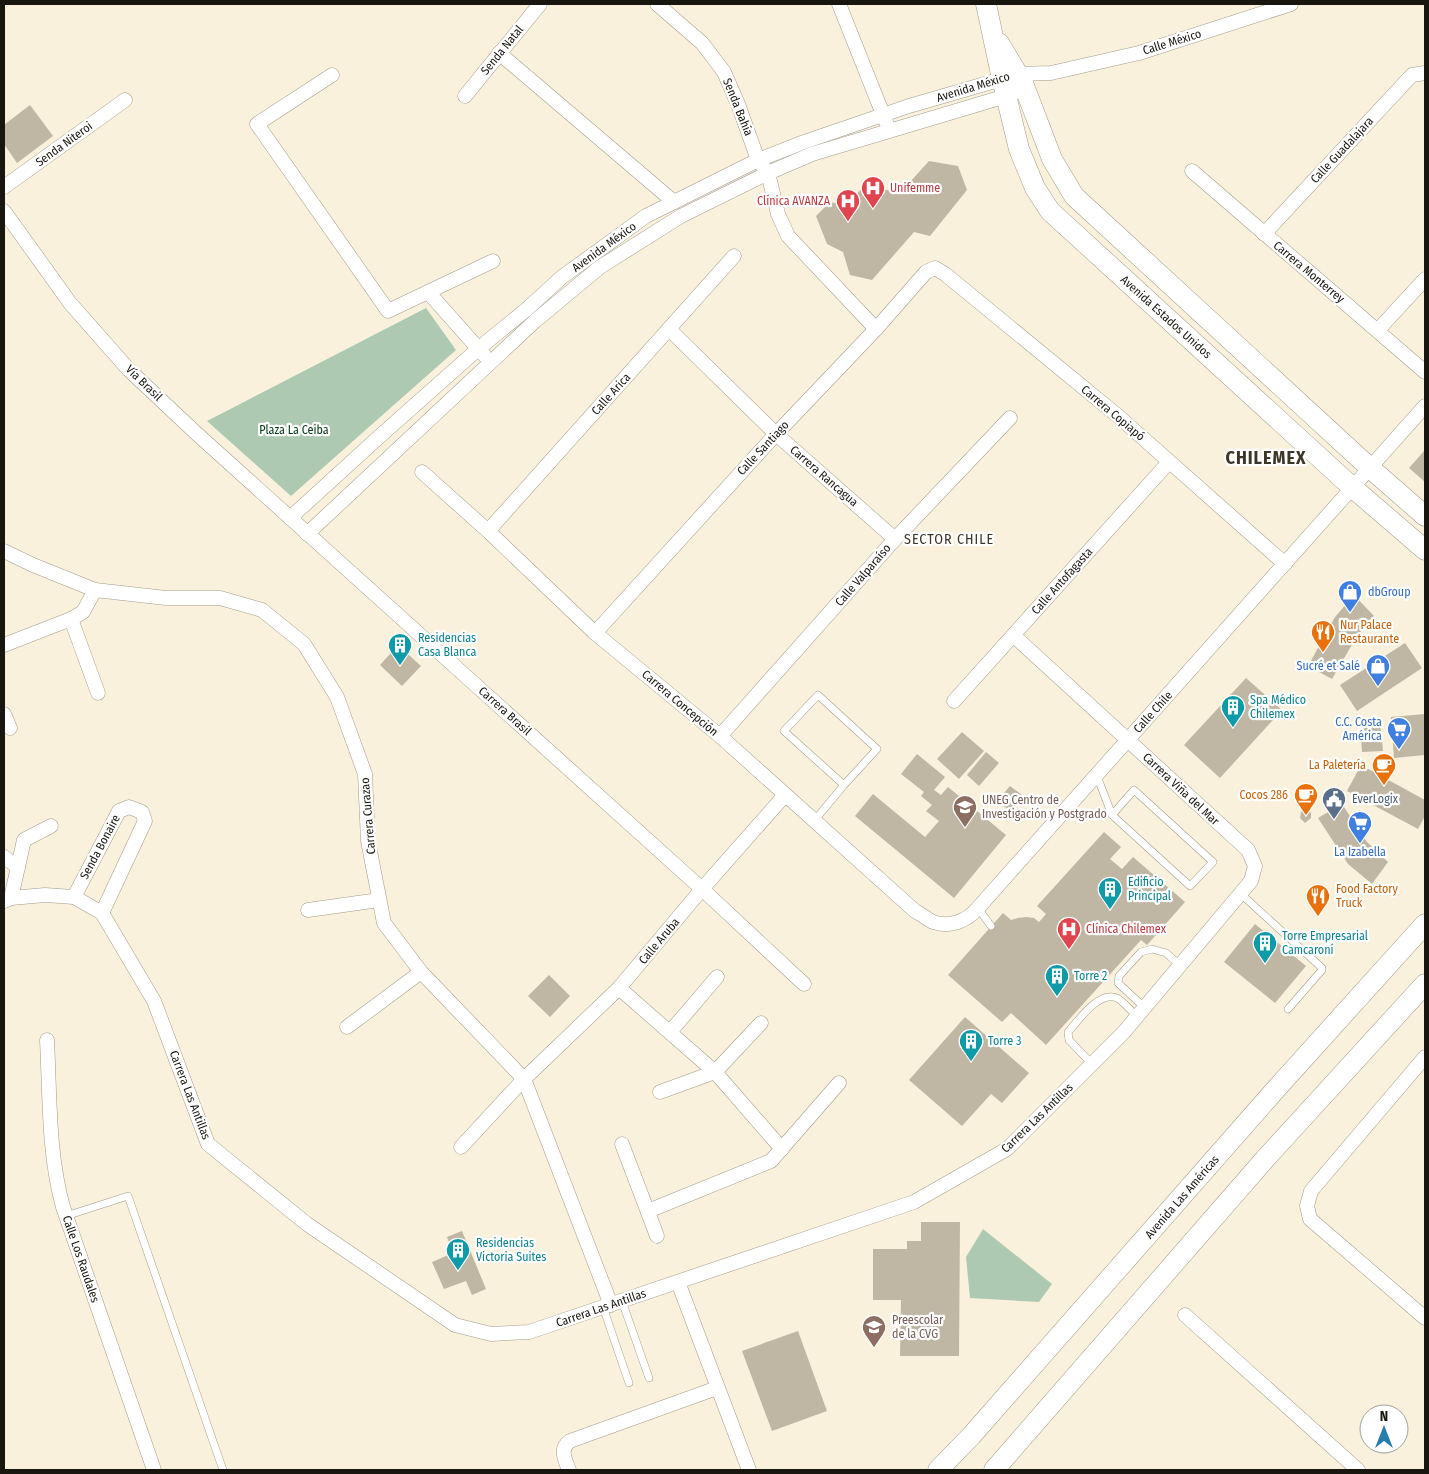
<svg xmlns="http://www.w3.org/2000/svg" width="1429" height="1474" viewBox="0 0 1429 1474" font-family="'Fira Sans Condensed',sans-serif">
  <rect width="100%" height="100%" fill="#faf1dd"/>
  <g fill="#aec9b2">
    <polygon points="426,308 456,350 291,496 207,421"/>
    <polygon points="983,1229 1052,1284 1039,1302 970,1298 966,1257"/>
  </g>
  <g fill="#bfb6a3">
    <polygon points="30,105 53,136 17,163 4,144 4,125"/>
    <polygon points="929,161 958,166 967,190 930,236 914,232 872,280 850,275 843,252 827,244 816,216 830,202 845,206 865,185 900,193"/>
    <polygon points="1425,450 1425,482 1409,468"/>
    <polygon points="1354,595 1374,616 1357,636 1332,679 1308,666 1335,617"/>
    <polygon points="1405,643 1422,668 1357,711 1340,685"/>
    <polygon points="398,645 421,666 402,686 380,665"/>
    <polygon points="1246,678 1282,710 1220,778 1184,745"/>
    <polygon points="1425,714 1425,755 1394,758 1391,717"/>
    <polygon points="1380,721 1383,751 1362,752 1360,723"/>
    <polygon points="962,732 984,751 959,779 937,759"/>
    <polygon points="986,752 999,763 979,786 967,775"/>
    <polygon points="917,754 945,777 934,790 941,795 948,787 1006,835 954,898 855,816 873,794 925,837 939,821 926,811 932,805 921,796 924,792 901,774"/>
    <polygon points="1361,765 1425,800 1425,816 1418,829 1347,791"/>
    <polygon points="1010,786 1022,795 1010,811 997,801"/>
    <polygon points="1342,804 1367,842 1388,862 1372,884 1348,864 1318,818"/>
    <polygon points="1307,810 1311,813 1311,818 1305,823 1300,818 1301,812"/>
    <polygon points="1104,832 1121,847 1110,859 1122,869 1133,857 1185,902 1147,945 1141,940 1046,1045 1011,1013 1002,1022 948,975 1003,913 1011,920 1018,918 1026,917 1034,918 1039,922 1046,914 1037,906"/>
    <polygon points="1255,924 1306,966 1275,1003 1224,962"/>
    <polygon points="549,975 570,996 550,1017 528,996"/>
    <polygon points="965,1017 1029,1073 1002,1103 991,1094 962,1126 909,1080"/>
    <polygon points="921,1222 960,1222 959,1356 900,1356 901,1300 873,1300 873,1249 907,1249 907,1241 921,1241"/>
    <polygon points="462,1231 486,1289 472,1295 466,1281 444,1289 432,1262 453,1253 447,1237"/>
    <polygon points="798,1331 827,1411 772,1431 742,1351"/>
  </g>
  <g fill="none" stroke-linecap="round" stroke-linejoin="round">
    <g stroke="#a49b89" stroke-width="8">
      <g id="lane">
        <polyline points="1097,776 1112,815 1190,886 1213,862 1134,790 1112,815"/>
        <polyline points="814,821 844,785 877,749 818,695 784,731 844,785"/>
        <polyline points="1241,894 1322,968 1322,970 1288,1009"/>
        <polyline points="978,908 991,926"/>
        <polyline points="1145,1008 1118,983 1119,976 1141,952 1152,949 1166,953 1181,966"/>
        <path d="M1092,1064l-23,-24 -1,-8c10,-11 31,-42 49,-34 7,4 14,13 21,19"/>
        <polyline points="66,1216 128,1196 223,1470"/>
        <polyline points="622,1301 649,1378"/>
        <polyline points="603,1307 629,1383"/>
      </g>
    </g>
    <g stroke="#a49b89" stroke-width="15">
      <g id="street">
        <polyline points="657,4 702,43 724,72 738,104 758,160 768,173 778,214 788,236 876,329"/>
        <polyline points="839,4 886,122"/>
        <polyline points="499,53 674,202"/>
        <polyline points="332,75 257,124 388,311 493,261"/>
        <polyline points="465,96 540,4"/>
        <polyline points="1192,171 1425,372"/>
        <polyline points="4,187 125,100"/>
        <polyline points="4,211 70,303 129,370 196,433 702,889 804,984"/>
        <polyline points="1264,234 1412,75 1425,73"/>
        <polyline points="428,292 484,355"/>
        <polyline points="669,329 776,434 895,539"/>
        <polyline points="1378,330 1425,279"/>
        <path d="M422,472l66,59 107,102 125,103 195,175c6,3 12,8 18,11 17,6 34,-1 45,-14l447,-502"/>
        <polyline points="290,518 380,436 478,349 527,309 562,277 646,216 758,160 804,142 909,106 1002,79 1018,74 1051,73 1139,53 1291,4"/>
        <polyline points="488,531 734,256"/>
        <polyline points="307,534 535,321 600,267 681,216 768,173 812,154 1013,94"/>
        <polyline points="4,551 33,565 95,590 166,598 220,598 262,610 304,644 337,697 365,774 368,841 384,923 421,972 524,1079 611,1305"/>
        <polyline points="71,619 98,693"/>
        <polyline points="595,633 776,434 876,329 926,272 935,268 945,274 1118,416 1285,564"/>
        <polyline points="4,645 71,619 83,612 95,590"/>
        <polyline points="954,701 1169,462"/>
        <polyline points="4,714 10,728"/>
        <polyline points="720,736 895,539 1010,418"/>
        <polyline points="4,857 18,867"/>
        <polyline points="74,897 119,811 129,807 142,812 145,821 102,913"/>
        <polyline points="11,898 24,840 51,826"/>
        <polyline points="4,901 11,898 45,895 74,897 102,913 154,1001 208,1144 307,1224 455,1325 491,1334 529,1332 914,1202 1007,1149 1124,1032 1251,881 1255,866 1248,850 1013,635"/>
        <polyline points="308,910 379,900"/>
        <polyline points="619,988 715,1072 782,1149"/>
        <polyline points="347,1027 421,972"/>
        <polyline points="670,1032 717,977"/>
        <path d="M47,1040c3,56 1,113 16,167l91,263"/>
        <polyline points="1425,1057 1311,1191 1307,1206 1310,1219 1425,1318"/>
        <polyline points="660,1092 715,1072 761,1023"/>
        <polyline points="622,1144 657,1236"/>
        <polyline points="461,1147 524,1079 619,988 702,889 785,795"/>
        <polyline points="648,1211 771,1161 839,1083"/>
        <polyline points="678,1282 749,1470"/>
        <polyline points="1185,1315 1358,1470"/>
        <path d="M569,1470c-4,-10 -10,-22 1,-29l147,-53"/>
      </g>
    </g>
    <g stroke="#a49b89" stroke-width="21">
      <g id="secondary">
        <polyline points="986,4 1002,79 1019,149 1035,188 1050,211 1353,488 1425,550"/>
        <polyline points="999,43 1023,83 1052,159 1074,196 1370,468 1425,516"/>
        <polyline points="938,1470 972,1435 1276,1089 1425,924"/>
        <polyline points="994,1470 1265,1159 1425,984"/>
      </g>
    </g>
    <use href="#lane" stroke="#fff" stroke-width="7"/>
    <use href="#street" stroke="#fff" stroke-width="14"/>
    <use href="#secondary" stroke="#fff" stroke-width="20"/>
  </g>
  <defs>
    <g id="hospital-pin" transform="scale(1.25)"><path d="M0 17L-7.5 6A9.5 9.5 0 1 1 7.5 6Z" fill="#e0444e" stroke="#fff"/><path d="M-5-5h3v3.5h4V-5h3V5h-3V1.5h-4V5h-3Z" fill="#fff"/></g>
    <g id="shop-pin" transform="scale(1.25)"><path d="M0 17L-7.5 6A9.5 9.5 0 1 1 7.5 6Z" fill="#3f7fe0" stroke="#fff"/><path d="M-5-2.5h2.3a2.7 3.5 0 0 1 5.4 0H5L5.5 6h-11ZM-1.5-2.5h3a1.5 2.3 0 0 0-3 0Z" fill="#fff"/></g>
    <g id="restaurant-pin" transform="scale(1.25)"><path d="M0 17L-7.5 6A9.5 9.5 0 1 1 7.5 6Z" fill="#e8710a" stroke="#fff"/><path d="M-5-6h1v4h1v-4h1v4h1v-4h1v5L-1.5 .5V6h-2V.5L-5-1ZM5-6V6H3V1.5H1.5Q1.5-4 5-6Z" fill="#fff"/></g>
    <g id="building-pin" transform="scale(1.25)"><path d="M0 17L-7.5 6A9.5 9.5 0 1 1 7.5 6Z" fill="#0f9aa8" stroke="#fff"/><path d="M-4-6H4V6H1V3H-1V6H-4ZM-2.5-4.3h1.7v1.8h-1.7ZM.8-4.3h1.7v1.8H.8ZM-2.5-1h1.7V.8h-1.7ZM.8-1h1.7V.8H.8Z" fill="#fff"/></g>
    <g id="supermarket-pin" transform="scale(1.25)"><path d="M0 17L-7.5 6A9.5 9.5 0 1 1 7.5 6Z" fill="#3f7fe0" stroke="#fff"/><path d="M-6-5.5h2.5l.6 2H6L4.5 2H-2.5L-4.4-4H-6ZM-1.5 3.2a1.3 1.3 0 1 0 .1 0ZM3 3.2a1.3 1.3 0 1 0 .1 0Z" fill="#fff"/></g>
    <g id="cafe-pin" transform="scale(1.25)"><path d="M0 17L-7.5 6A9.5 9.5 0 1 1 7.5 6Z" fill="#e8710a" stroke="#fff"/><path d="M-5.5-4.5H6V0H3Q3 3.5 0 3.5H-2.5Q-5.5 3.5-5.5 0ZM3-3.2v2h1.7v-2ZM-6 4.5H4V6H-6Z" fill="#fff"/></g>
    <g id="civic-pin" transform="scale(1.25)"><path d="M0 17L-7.5 6A9.5 9.5 0 1 1 7.5 6Z" fill="#5c6f8a" stroke="#fff"/><path d="M-.6-6.5H3V-4.5H.6V-3L4-1V1h2V6H-6V1h2V-1L-.6-3ZM-1.2 2.5V6h2.4V2.5Z" fill="#fff"/></g>
    <g id="university-pin" transform="scale(1.25)"><path d="M0 17L-7.5 6A9.5 9.5 0 1 1 7.5 6Z" fill="#8d6e63" stroke="#fff"/><path d="M0-5L7-2L0 1L-7-2ZM-4 1L0 2.5L4 1V4Q0 6-4 4Z" fill="#fff"/></g>
    <g id="school-pin" transform="scale(1.25)"><path d="M0 17L-7.5 6A9.5 9.5 0 1 1 7.5 6Z" fill="#8d6e63" stroke="#fff"/><path d="M0-5L7-2L0 1L-7-2ZM-4 1L0 2.5L4 1V4Q0 6-4 4Z" fill="#fff"/></g>
  </defs>
  <g fill-rule="evenodd">
    <use href="#hospital-pin" x="873" y="188"/>
    <use href="#hospital-pin" x="848" y="201"/>
    <use href="#shop-pin" x="1350" y="592"/>
    <use href="#restaurant-pin" x="1323" y="632"/>
    <use href="#building-pin" x="400" y="645"/>
    <use href="#shop-pin" x="1378" y="666"/>
    <use href="#building-pin" x="1233" y="707"/>
    <use href="#supermarket-pin" x="1399" y="729"/>
    <use href="#cafe-pin" x="1384" y="765"/>
    <use href="#cafe-pin" x="1306" y="795"/>
    <use href="#civic-pin" x="1334" y="799"/>
    <use href="#university-pin" x="965" y="807"/>
    <use href="#supermarket-pin" x="1360" y="823"/>
    <use href="#building-pin" x="1110" y="889"/>
    <use href="#restaurant-pin" x="1318" y="896"/>
    <use href="#hospital-pin" x="1069" y="929"/>
    <use href="#building-pin" x="1265" y="943"/>
    <use href="#building-pin" x="1057" y="976"/>
    <use href="#building-pin" x="971" y="1041"/>
    <use href="#building-pin" x="458" y="1250"/>
    <use href="#school-pin" x="874" y="1327"/>
  </g>
  <g text-anchor="middle" dominant-baseline="central" stroke-width="4.5" stroke-linejoin="round" paint-order="stroke">
    <g font-size="12" fill="#19160f" stroke="#fff">
      <text transform="translate(1172 42) rotate(-17)">Calle México</text>
      <text transform="translate(502 50) rotate(-51)">Senda Natal</text>
      <text transform="translate(973 87) rotate(-17)">Avenida México</text>
      <text transform="translate(738 107) rotate(68)">Senda Bahía</text>
      <text transform="translate(64 144) rotate(-36)">Senda Niteroi</text>
      <text transform="translate(1342 150) rotate(-47)">Calle Guadalajara</text>
      <text transform="translate(604 247) rotate(-36)">Avenida México</text>
      <text transform="translate(1309 272) rotate(40)">Carrera Monterrey</text>
      <text transform="translate(1166 317) rotate(42)">Avenida Estados Unidos</text>
      <text transform="translate(144 383) rotate(44)">Vía Brasil</text>
      <text transform="translate(611 394) rotate(-48)">Calle Arica</text>
      <text transform="translate(1113 413) rotate(40)">Carrera Copiapó</text>
      <text transform="translate(763 448) rotate(-47)">Calle Santiago</text>
      <text transform="translate(824 476) rotate(41)">Carrera Rancagua</text>
      <text transform="translate(863 575) rotate(-49)">Calle Valparaíso</text>
      <text transform="translate(1062 581) rotate(-48)">Calle Antofagasta</text>
      <text transform="translate(680 703) rotate(40)">Carrera Concepción</text>
      <text transform="translate(505 711) rotate(42)">Carrera Brasil</text>
      <text transform="translate(1153 712) rotate(-48)">Calle Chile</text>
      <text transform="translate(1181 789) rotate(43)">Carrera Viña del Mar</text>
      <text transform="translate(368 816) rotate(-95)">Carrera Curazao</text>
      <text transform="translate(100 847) rotate(-62)">Senda Bonaire</text>
      <text transform="translate(659 941) rotate(-50)">Calle Aruba</text>
      <text transform="translate(190 1095) rotate(69)">Carrera Las Antillas</text>
      <text transform="translate(1037 1118) rotate(-44)">Carrera Las Antillas</text>
      <text transform="translate(1182 1197) rotate(-49)">Avenida Las Américas</text>
      <text transform="translate(81 1259) rotate(71)">Calle Los Raudales</text>
      <text transform="translate(601 1308) rotate(-19)">Carrera Las Antillas</text>
    </g>
    <g font-size="12" fill="#be3a42" stroke="#fff" text-anchor="start">
      <text x="890" y="188">Unifemme</text>
      <text x="830" y="201" text-anchor="end">Clínica AVANZA</text>
      <text x="1086" y="929">Clínica Chilemex</text>
    </g>
    <g font-size="12" fill="#003614" stroke="#fff">
      <text x="294" y="430">Plaza La Ceiba</text>
    </g>
    <g font-size="12" fill="#366cbe" stroke="#fff" text-anchor="end">
      <text x="1368" y="592" text-anchor="start">dbGroup</text>
      <text x="1360" y="666">Sucré et Salé</text>
      <text x="1382" y="722">C.C. Costa<tspan x="1382" dy="14">América</tspan></text>
      <text x="1360" y="852" text-anchor="middle">La Izabella</text>
    </g>
    <g font-size="12" fill="#c56008" stroke="#fff" text-anchor="start">
      <text x="1340" y="625">Nur Palace<tspan x="1340" dy="14">Restaurante</tspan></text>
      <text x="1366" y="765" text-anchor="end">La Paletería</text>
      <text x="1288" y="795" text-anchor="end">Cocos 286</text>
      <text x="1336" y="889">Food Factory<tspan x="1336" dy="14">Truck</tspan></text>
    </g>
    <g font-size="12" fill="#0d838f" stroke="#fff" text-anchor="start">
      <text x="418" y="638">Residencias<tspan x="418" dy="14">Casa Blanca</tspan></text>
      <text x="1250" y="700">Spa Médico<tspan x="1250" dy="14">Chilemex</tspan></text>
      <text x="1128" y="882">Edificio<tspan x="1128" dy="14">Principal</tspan></text>
      <text x="1282" y="936">Torre Empresarial<tspan x="1282" dy="14">Camcaroní</tspan></text>
      <text x="1074" y="976">Torre 2</text>
      <text x="988" y="1041">Torre 3</text>
      <text x="476" y="1243">Residencias<tspan x="476" dy="14">Victoria Suites</tspan></text>
    </g>
    <g font-size="12" fill="#4e5e75" stroke="#fff" text-anchor="start">
      <text x="1352" y="799">EverLogix</text>
    </g>
    <g font-size="12" fill="#785e54" stroke="#fff" text-anchor="start">
      <text x="982" y="800">UNEG Centro de<tspan x="982" dy="14">Investigación y Postgrado</tspan></text>
      <text x="892" y="1320">Preescolar<tspan x="892" dy="14">de la CVG</tspan></text>
    </g>
    <g font-size="14" letter-spacing="1" fill="#3d3626" stroke="#fff">
      <text x="949" y="539">SECTOR CHILE</text>
    </g>
    <g font-size="18" font-weight="bold" letter-spacing="1" fill="#3d3626" stroke="#fff">
      <text x="1266" y="458">CHILEMEX</text>
    </g>
  </g>
  <rect width="1429" height="1474" fill="none" stroke="#19160f" stroke-width="10"/>
  <g transform="translate(1384 1429)"><circle r="24" fill="#ffffff" stroke="#a3a29f"/>
  <path d="M0-4L9 19L0 12L-9 19Z" fill="#267eac"/>
  <text y="-8" font-size="14" font-weight="bold" text-anchor="middle" fill="#19160f">N</text>
  </g>
</svg>
